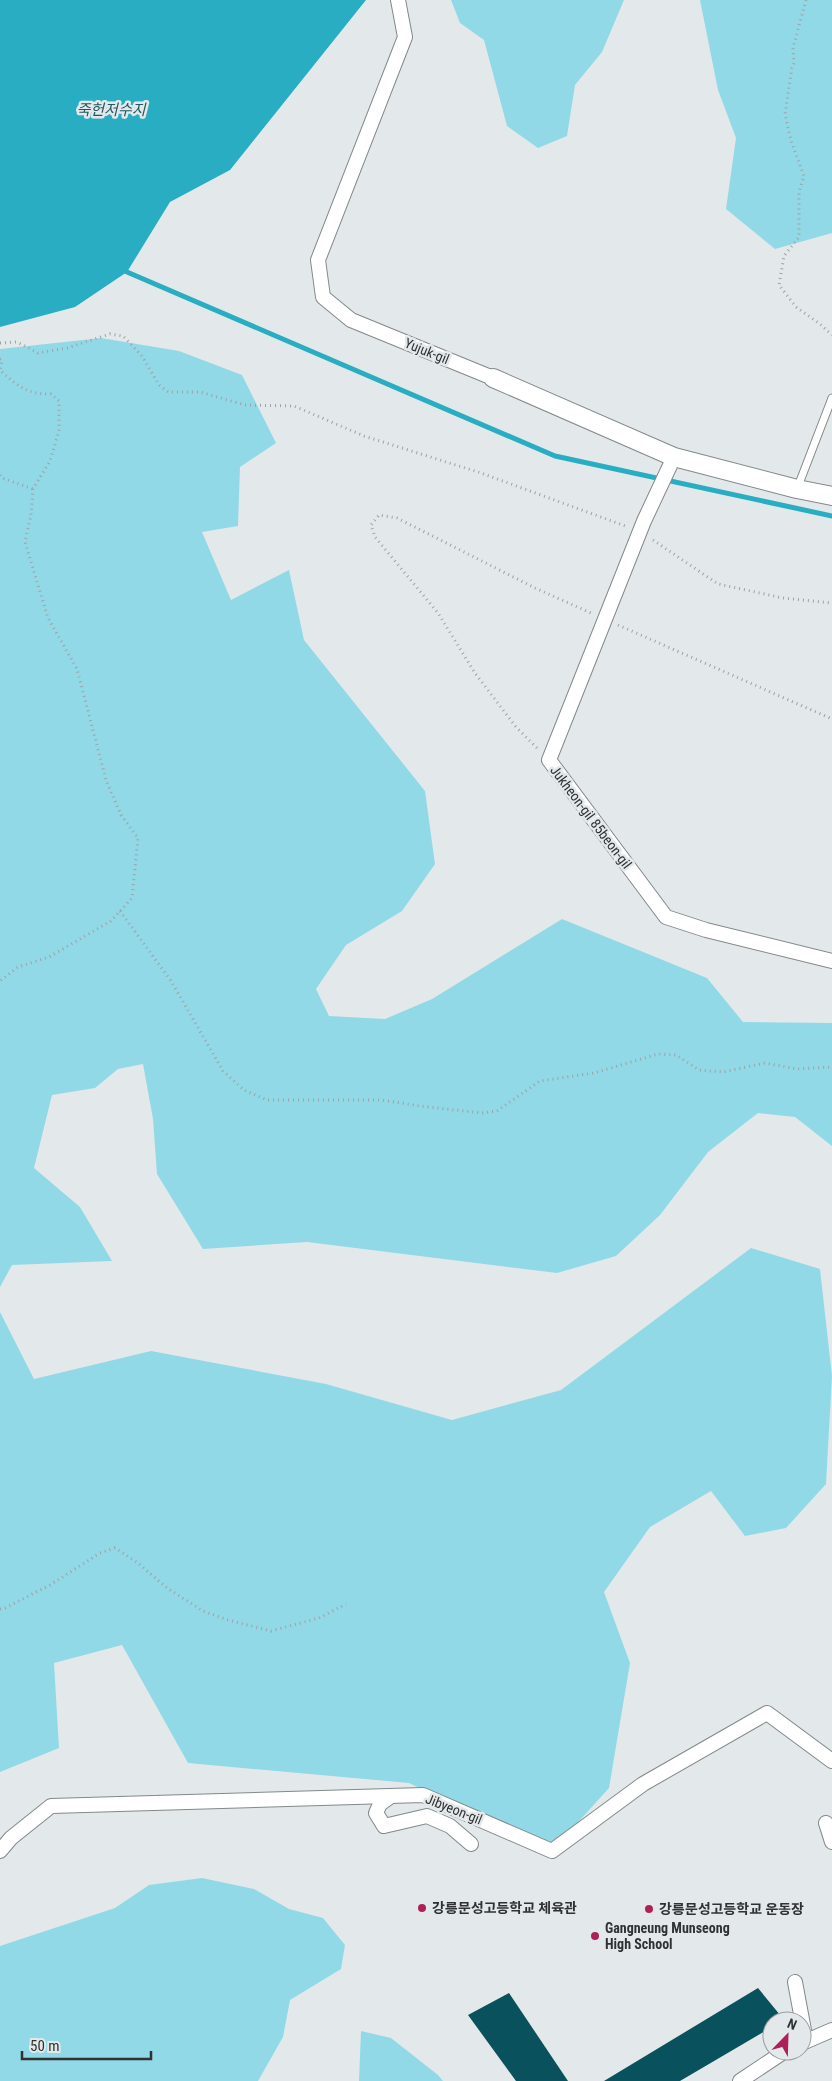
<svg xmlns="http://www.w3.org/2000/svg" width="832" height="2081" viewBox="0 0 832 2081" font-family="'Roboto Condensed','Noto Sans KR',sans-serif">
  <rect width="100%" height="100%" fill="#e3e9ea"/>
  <g fill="#92d9e8">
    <polygon points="451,0 624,0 602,52 575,85 567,136 538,148 507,126 484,40 460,23"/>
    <polygon points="700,0 832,0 832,233 775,249 726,209 736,138 718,90"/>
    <polygon points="101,338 179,351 242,375 276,443 240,467 238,526 202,532 231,600 289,570 304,640 425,791 435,864 402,911 346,945 316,989 329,1016 385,1019 432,999 562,919 707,978 743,1022 832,1023 832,1146 795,1117 758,1113 708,1152 660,1215 616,1256 557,1273 307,1242 203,1249 157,1174 153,1119 143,1064 118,1069 95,1088 52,1095 34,1168 80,1207 112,1261 12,1265 0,1287 0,349"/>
    <polygon points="751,1248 820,1269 832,1376 826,1484 786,1528 745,1536 711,1491 650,1527 604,1592 630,1663 609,1788 552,1851 409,1783 188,1763 122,1645 54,1663 59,1748 0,1772 0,1312 34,1379 151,1351 326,1384 452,1420 561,1390"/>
    <polygon points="202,1878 254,1889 289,1909 323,1918 345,1945 341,1969 290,2000 283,2037 258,2081 0,2081 0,1946 115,1908 149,1885"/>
    <polygon points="361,2031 391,2038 438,2075 443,2081 359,2081"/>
  </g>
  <polygon fill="#29adc3" points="0,0 366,0 230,170 170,202 127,272 75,307 0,327"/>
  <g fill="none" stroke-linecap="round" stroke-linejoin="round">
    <polyline stroke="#29adc3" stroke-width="5" points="127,272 555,456 832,516"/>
  </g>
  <g fill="#08515d">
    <polygon points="758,1988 785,2021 772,2021 772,2027 680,2081 604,2081"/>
    <polygon points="509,1993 568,2081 516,2081 468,2015"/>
  </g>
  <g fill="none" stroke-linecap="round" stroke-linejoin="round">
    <g stroke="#83898a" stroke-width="9">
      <polyline id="service" points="797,489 832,398"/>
    </g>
    <g stroke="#83898a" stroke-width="16">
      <g id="minor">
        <polyline points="398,0 405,37 318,260 323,297 351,320 493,378"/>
        <polyline points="674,457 644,521 549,760 666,917 706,930 832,961"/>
        <polyline points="391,1796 380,1804 376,1813 384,1826 427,1816 450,1826 471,1844"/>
        <polyline points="826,1823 832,1842"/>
        <polyline points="0,1851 11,1838 51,1806 423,1795 552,1851 643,1784 767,1713 832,1761"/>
        <polyline points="795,1982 806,2041"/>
        <polyline points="802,2043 832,2030"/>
        <polyline points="740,2081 785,2051"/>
      </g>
    </g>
    <g stroke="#83898a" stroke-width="20">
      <polyline id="tertiary" points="493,378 674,457 797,489 832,496"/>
    </g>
    <g stroke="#9ea2a3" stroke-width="3" stroke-dasharray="1 4" stroke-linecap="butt">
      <polyline points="806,0 793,48 794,63 792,68 785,114 791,141 804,176 799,192 799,237 784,256 779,285 796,307 820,324 832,335"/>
      <polyline points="0,343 17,342 38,353 67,348 110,334 123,336 142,356 159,385 168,392 200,392 245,405 294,406 364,436 481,473 628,527"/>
      <path d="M0,359l2,1 -2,10c16,15 28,25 51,24l8,7v30l-9,30 -17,28 -2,26 -6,27 23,76 29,51 29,111 15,35 17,23 -6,60 -21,23 -62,36 -31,10 -18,14"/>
      <polyline points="0,475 2,478 33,489"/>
      <polyline points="653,540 718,584 783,598 832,603"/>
      <polyline points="618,625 832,719"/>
      <polyline points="537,748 516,727 475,673 438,613 375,537 371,525 379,515 397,518 535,588 591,613"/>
      <polyline points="120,911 171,981 223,1071 244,1090 267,1100 381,1100 420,1106 482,1113 497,1111 540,1081 594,1073 658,1054 676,1055 699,1070 723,1072 765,1063 797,1069 832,1067"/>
      <polyline points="0,1609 5,1608 50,1585 100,1553 115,1548 138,1563 167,1588 203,1611 228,1620 271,1631 319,1618 346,1604"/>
    </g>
    <use href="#service" stroke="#fff" stroke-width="7"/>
    <use href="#minor" stroke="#fff" stroke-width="14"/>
    <use href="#tertiary" stroke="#fff" stroke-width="18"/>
  </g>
  <g fill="#ae205a" stroke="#e3e9ea" stroke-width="2">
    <circle cx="422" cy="1908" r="5"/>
    <circle cx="649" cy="1909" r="5"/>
    <circle cx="595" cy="1936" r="5"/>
  </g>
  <g text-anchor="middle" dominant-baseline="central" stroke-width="5" stroke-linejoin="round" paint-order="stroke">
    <g font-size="14" fill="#2f3132" stroke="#e3e9ea">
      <text transform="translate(427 351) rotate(22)">Yujuk-gil</text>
      <text transform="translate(591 817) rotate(53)">Jukheon-gil 85beon-gil</text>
      <text transform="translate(454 1809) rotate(22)">Jibyeon-gil</text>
    </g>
    <g font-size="14" font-weight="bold" fill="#2f3132" stroke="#e3e9ea" text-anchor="start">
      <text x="432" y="1908">강릉문성고등학교 체육관</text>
      <text x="659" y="1909">강릉문성고등학교 운동장</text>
      <text x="605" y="1928">Gangneung Munseong<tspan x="605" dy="16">High School</tspan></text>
    </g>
    <g font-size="15" font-style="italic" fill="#235660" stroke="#e3e9ea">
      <text x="111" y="110">죽헌저수지</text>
    </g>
  </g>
  <g transform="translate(787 2036) rotate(23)"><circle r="24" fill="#e3e9ea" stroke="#9b9fa0"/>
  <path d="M0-4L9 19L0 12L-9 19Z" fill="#ae205a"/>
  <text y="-8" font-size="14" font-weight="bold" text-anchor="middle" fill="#2f3132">N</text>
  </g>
  <path d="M22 2051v8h129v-8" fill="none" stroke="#2f3132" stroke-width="2.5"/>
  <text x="30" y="2051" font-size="15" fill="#2f3132" stroke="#e3e9ea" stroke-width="4" paint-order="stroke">50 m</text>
</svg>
